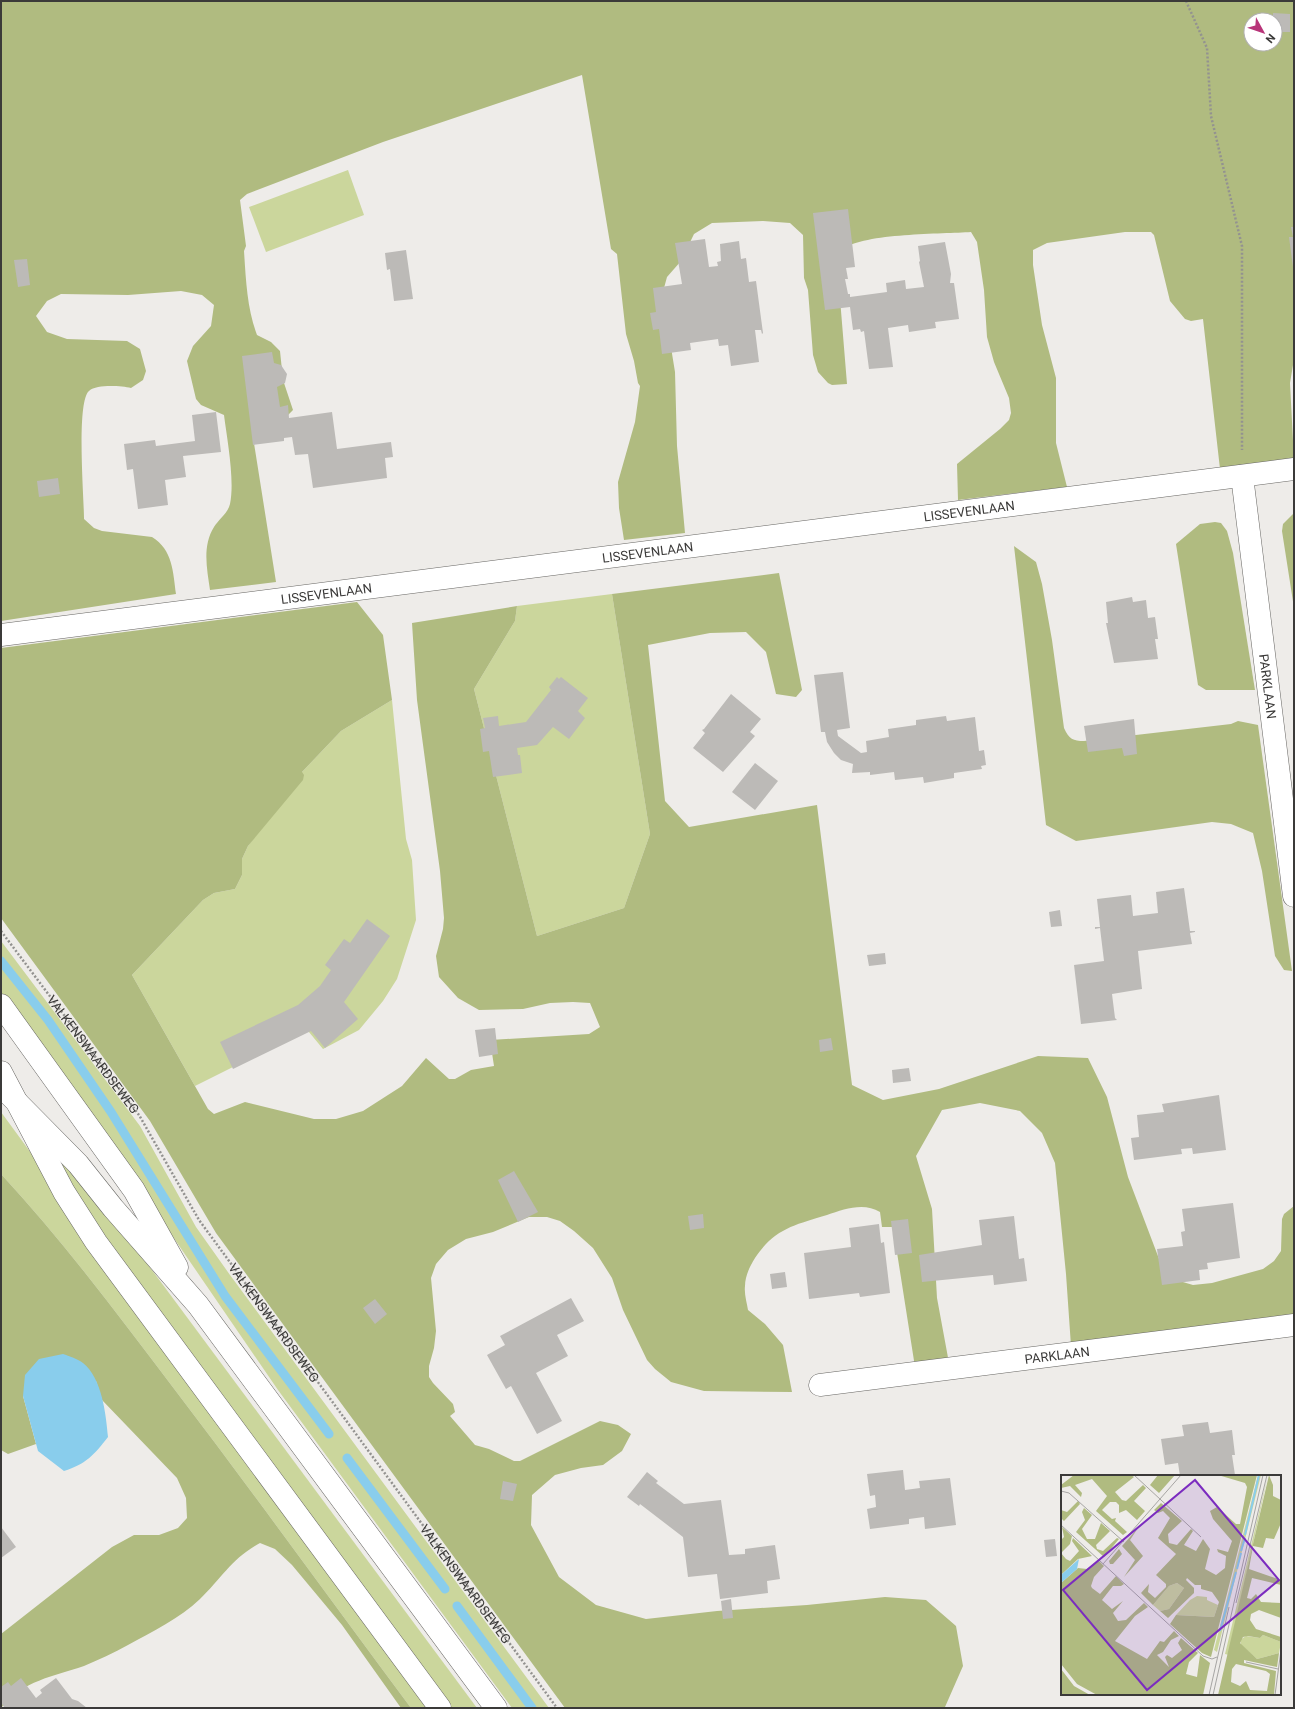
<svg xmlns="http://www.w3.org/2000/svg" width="1295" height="1709" viewBox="0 0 1295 1709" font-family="Roboto,sans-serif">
  <rect width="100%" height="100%" fill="#eeece9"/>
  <g fill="#cbd69c">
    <polygon points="348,170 364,215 266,252 249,207"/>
    <polygon points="612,594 650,834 624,908 537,936 474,689 515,621 517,606"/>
    <polygon points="392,700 406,839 412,860 416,920 397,979 383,1001 359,1030 323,1049 304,1026 233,1067 195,1086 132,975 203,900 214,893 235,889 242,875 242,859 248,846 302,772 341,731"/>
    <polygon points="1,941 140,1126 196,1227 230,1275 549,1708 512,1708 278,1390 99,1129 1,997"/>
    <path d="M1,1112l30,41 29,47 371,508h-20c-79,-106 -156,-213 -236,-318 -56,-74 -111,-148 -174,-216z"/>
    <polygon points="49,1148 123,1231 477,1708 450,1708 112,1251"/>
  </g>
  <g fill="#b0bb80" fill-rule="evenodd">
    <path d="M1,1h1293v358l-4,24 4,77 -74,9 -17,-150 -12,2 -6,-2 -15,-18 -16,-66 -3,-3h-26l-78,11 -14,7v15l9,60 14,53v65l11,44 -109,13 -1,-36 43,-35 9,-9 2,-7 -2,-15 -15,-36 -7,-25 -3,-47 -7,-48 -6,-10c-28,2 -107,1 -128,17 -3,3 -5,9 -6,13l10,122 -15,1 -4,-2 -10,-11 -5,-17 -5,-65 -4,-12 -1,-43 -13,-12 -27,-2 -51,2 -18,11 -13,27 -14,16 -3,11 4,41 7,43 2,74 8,87 -61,7 -5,-32 -1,-26 17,-60 5,-36 -2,-3 -4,-22 -8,-27 -9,-80 -6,-5 -29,-174 -199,67 -136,52 -7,6 6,46 -2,5c2,30 3,57 13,84l14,7 9,9 3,29 10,30 -10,10 -30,17 23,145 -66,8c-3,-21 -8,-44 4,-63 5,-8 14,-14 16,-23 5,-24 -3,-65 -6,-89l-23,-10 -5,-6 -9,-38 6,-15 18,-20 3,-21 -12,-10 -21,-4 -53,4 -67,-1 -14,7 -11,15 11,16 20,7 60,2 13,8 6,22 -3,9 -12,8c-10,-2 -34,-4 -42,3 -13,11 -5,107 -5,128l10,9 8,3 50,6c21,13 21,35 24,57l-175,27zM1251,20h24v24h-24z"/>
    <polygon points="1294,513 1294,608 1282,531 1283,524"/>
    <polygon points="1215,522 1221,523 1227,531 1233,553 1255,690 1206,690 1198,685 1176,544 1200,524"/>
    <path d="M1014,546l22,16 6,22 10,56 12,88c5,11 9,13 20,13l147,-17 7,-3 20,4 34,246 -8,-1 -9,-14 -13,-85 -9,-38 -22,-9 -19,-2 -136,19 -30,-16z"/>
    <path d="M779,573l23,117 -6,7 -20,-3 -10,-42 -20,-20 -36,1 -62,12 17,156 24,26 128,-22 35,280 31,15 56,-11 99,-33 50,2 19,39 21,80 36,95 12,8 17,5 19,-2 51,-14 11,-8 7,-10 1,-32 2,-5 10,-8v111l-223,29 -5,-72 -11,-111 -13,-30 -22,-22 -40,-8 -38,7 -26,46 16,53 5,89 12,65 -34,4 -22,-140h-11l-2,-15c-16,-10 -36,-3 -53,3 -32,10 -52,13 -72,43 -5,8 -10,18 -10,28 -1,8 2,17 3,24l17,14 18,21 9,47 -88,-1 -33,-9 -16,-13 -8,-9 -24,-50 -11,-32 -19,-30 -19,-17 -14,-10 -13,-4h-18l-36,15 -27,7 -18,11 -12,14 -5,14 5,53 -2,17 -5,18v11l4,6 20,21 2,8 -5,4 25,29 14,4 25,12h6l80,-40 18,4 13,9 -9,17 -19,14 -22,3 -26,7 -23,20 -1,30 28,52 37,28 50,14 71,-8 90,-6 78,-8 41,3 30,26 7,40 -18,41 -4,1h-376l-349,-475 -66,-112 -149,-203v-270l356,-46 26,33 9,65 -51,31 -39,41 2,3 -1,5 -55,66 -6,13v16l-7,14 -21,4 -11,7 -71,75 76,134 6,5 31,-12 69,17h22l27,-8 39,-25 24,-28 23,21h6l16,-9 23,-4 -4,-26 99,-6 11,-7 -10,-24 -17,-1 -23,1 -27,6 -44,1 -21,-12 -19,-21 -3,-21 7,-27 1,-11 -4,-47 -23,-171 -5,-77 105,-17 -2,15 -41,68 63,247 87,-28 26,-74 -38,-240z"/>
    <path d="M1,1174c63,68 118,142 174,216 80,105 157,212 236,318h-10l-59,-83 -50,-60 -17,-16 -15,-6c-29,16 -38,35 -60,56 -20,19 -48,33 -72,46 -14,8 -30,15 -44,21 -32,11 -60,14 -83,42v-74l111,-87 22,-12h25l19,-7 9,-10 -1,-20 -9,-20 -75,-78 -6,-19 -73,15 13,48 -28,10 -7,-4z"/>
  </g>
  <path fill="#89cdec" d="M63,1354c6,2 15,5 20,9 19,15 23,51 25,74 -14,18 -22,27 -44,34l-26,-20 -15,-55 2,-21 14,-16z"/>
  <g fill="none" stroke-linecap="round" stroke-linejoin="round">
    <g stroke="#89cdec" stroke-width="9">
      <polyline points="1,961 48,1020 111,1112 225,1296 329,1434"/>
      <polyline points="347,1458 445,1589"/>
      <polyline points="457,1606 532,1708"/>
    </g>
  </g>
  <g fill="#bcbab7">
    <polygon points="1273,13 1290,14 1290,32 1275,32 1275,20 1273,20"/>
    <polygon points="848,209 855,267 846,268 848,279 845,279 848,294 850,294 850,297 887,292 886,283 905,280 906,289 924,287 919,262 920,261 918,246 945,242 951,274 950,283 954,283 959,319 935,322 936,328 909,332 908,325 888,328 893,367 869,369 864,331 861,332 860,329 853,330 850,307 825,310 813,213"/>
    <polygon points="1291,227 1294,227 1293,267 1289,237 1293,237"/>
    <polygon points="705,239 709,267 718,266 717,262 721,261 720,244 739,241 741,259 746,258 749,282 756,281 763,333 762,334 761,330 755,330 759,362 731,366 728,345 719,346 718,339 690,343 691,350 662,354 659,329 653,330 650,313 656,312 653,288 682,284 675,243"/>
    <polygon points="406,250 413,299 394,301 390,269 387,270 385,253"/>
    <polygon points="27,259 30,285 18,287 14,260"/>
    <polygon points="272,352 274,363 281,365 287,374 285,383 277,387 280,407 288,405 289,418 332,412 337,449 391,442 393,457 385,458 387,478 313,488 308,454 295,455 292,437 284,438 284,441 253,445 242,356"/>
    <polygon points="216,412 221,452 183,456 186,477 165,480 168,505 138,509 133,469 127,470 124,444 155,440 156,446 195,441 192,415"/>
    <polygon points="58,478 60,494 39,497 37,481"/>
    <polygon points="1132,597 1133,602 1146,600 1148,618 1155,617 1158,639 1155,639 1158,659 1114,663 1106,623 1108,623 1106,602"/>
    <polygon points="843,672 850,728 837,730 838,736 861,753 867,752 866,741 889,737 888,729 916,725 916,720 946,716 947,721 975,717 979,751 984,750 986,765 981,766 982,769 954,773 954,778 924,783 923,777 895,780 894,772 870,775 870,772 852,773 853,764 841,760 834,753 827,742 825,732 821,732 814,675"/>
    <polygon points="557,677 559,679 561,677 588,698 578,711 585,718 569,739 553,727 537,745 517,748 518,755 520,755 522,773 493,777 489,751 483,752 480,729 485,728 483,718 498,716 499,726 526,722 551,690 549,687"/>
    <polygon points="731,694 761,719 750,732 755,736 723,772 693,748 705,733 702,730 704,729"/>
    <polygon points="1134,719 1137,754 1124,756 1122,748 1088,752 1084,726"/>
    <polygon points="755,763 778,781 755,810 732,792"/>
    <polygon points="1184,888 1190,931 1195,931 1195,932 1190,933 1192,944 1138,951 1142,989 1112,994 1115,1018 1117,1020 1081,1024 1074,965 1104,961 1100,928 1095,929 1095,927 1100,927 1097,899 1131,895 1133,916 1158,913 1156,892"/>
    <polygon points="1060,910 1062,926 1051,927 1049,912"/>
    <polygon points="367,919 390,936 344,1002 358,1019 325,1048 311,1031 233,1069 220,1042 298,1005 320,986 331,970 325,965 344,939 350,943"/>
    <polygon points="885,953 886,964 869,966 867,955"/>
    <polygon points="495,1028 498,1054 479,1057 475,1030"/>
    <polygon points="831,1038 833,1050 820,1052 819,1040"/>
    <polygon points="909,1068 911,1081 893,1083 892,1070"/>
    <polygon points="1219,1095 1226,1150 1193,1154 1192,1148 1181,1149 1182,1154 1134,1160 1131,1138 1139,1137 1137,1115 1164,1112 1162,1104"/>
    <polygon points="514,1171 538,1212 518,1222 498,1180"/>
    <polygon points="1233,1203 1240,1258 1207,1263 1208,1269 1199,1270 1200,1280 1162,1285 1157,1249 1183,1246 1181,1232 1185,1231 1182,1209"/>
    <polygon points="703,1214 704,1228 690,1230 688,1216"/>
    <polygon points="1014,1216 1019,1259 1024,1258 1027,1281 994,1285 993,1275 922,1282 919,1255 982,1245 979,1220"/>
    <polygon points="908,1219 912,1253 895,1255 891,1221"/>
    <polygon points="879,1224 881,1243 884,1242 890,1293 860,1297 859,1293 809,1299 804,1253 851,1247 849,1228"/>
    <polygon points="785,1272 787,1287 772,1289 770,1274"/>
    <polygon points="571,1298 584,1321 557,1335 568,1356 536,1373 562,1421 537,1434 511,1386 506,1389 487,1355 505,1345 500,1336"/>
    <polygon points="375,1299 387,1314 375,1324 363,1308"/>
    <polygon points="1208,1422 1210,1433 1232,1430 1235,1455 1232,1455 1235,1475 1238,1474 1238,1476 1180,1476 1178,1463 1165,1465 1161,1439 1184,1436 1182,1425"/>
    <polygon points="903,1470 905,1490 920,1488 919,1481 950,1478 956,1525 925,1529 924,1517 909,1519 909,1524 870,1529 867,1509 876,1507 875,1495 870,1496 867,1474"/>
    <polygon points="647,1472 658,1481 656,1483 684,1504 721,1500 729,1555 745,1554 745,1549 775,1545 780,1579 767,1581 768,1593 720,1599 717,1574 688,1577 683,1537 640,1504 639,1506 627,1497"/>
    <polygon points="503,1481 517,1484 513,1501 500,1499"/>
    <polygon points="1,1527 16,1547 1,1558"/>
    <polygon points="1055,1539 1057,1556 1046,1557 1044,1540"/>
    <polygon points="731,1599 733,1618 723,1619 721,1601"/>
    <polygon points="21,1678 36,1698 42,1693 40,1690 56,1678 72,1699 78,1701 87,1708 5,1708 1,1703 1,1687 8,1682 11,1686"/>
  </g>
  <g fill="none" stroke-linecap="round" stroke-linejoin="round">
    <g stroke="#676663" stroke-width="23">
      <g id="minor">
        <path id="s2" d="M1242,476l52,420"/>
        <path id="s3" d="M1,635l1293,-166"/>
        <polyline points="1,1072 64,1192 96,1242 440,1708"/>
        <path id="s4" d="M820,1385l474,-60"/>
      </g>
    </g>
    <g stroke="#676663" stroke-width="23">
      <g id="major">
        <polyline points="1,1005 134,1190 177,1267"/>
        <polyline points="1,1086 78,1164 113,1208 198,1305 496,1708"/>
      </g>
    </g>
    <g stroke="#939290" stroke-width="2.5" stroke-dasharray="2 2" stroke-linecap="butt">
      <polyline points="1186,1 1207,48 1211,116 1242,246 1242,450"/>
      <path id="s1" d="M1,931l138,184 60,105 358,488"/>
    </g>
    <use href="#minor" stroke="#fff" stroke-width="22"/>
    <use href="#major" stroke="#fff" stroke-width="22"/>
  </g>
  <g text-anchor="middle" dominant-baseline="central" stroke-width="3.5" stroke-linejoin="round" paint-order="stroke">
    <g font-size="13" fill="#3b3a39" stroke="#fff">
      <text stroke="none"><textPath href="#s3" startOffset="976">LISSEVENLAAN</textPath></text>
      <text stroke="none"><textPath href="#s3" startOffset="652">LISSEVENLAAN</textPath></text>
      <text stroke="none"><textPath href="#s3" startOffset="328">LISSEVENLAAN</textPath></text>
      <text stroke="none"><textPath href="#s2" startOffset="212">PARKLAAN</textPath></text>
      <text stroke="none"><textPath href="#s1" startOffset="154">VALKENSWAARDSEWEG</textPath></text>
      <text stroke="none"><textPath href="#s1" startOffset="478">VALKENSWAARDSEWEG</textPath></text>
      <text stroke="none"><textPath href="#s4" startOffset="239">PARKLAAN</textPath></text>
      <text stroke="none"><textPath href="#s1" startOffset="802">VALKENSWAARDSEWEG</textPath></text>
    </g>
  </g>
  <g transform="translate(1061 1475)">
    <rect width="220" height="220" fill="#eeece9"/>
    <path d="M197,0h3l-44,177 -3,-2zM207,0l-34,157 -5,23 -4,-1zM116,108l7,5 -15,21 -9,2 -7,-6 16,-19zM136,121l10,1v3l11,5 -4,12 -38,-2 14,-15zM202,160l18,7 -2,11 -22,6 -16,-14 -1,-5 6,-4 14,2z" fill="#cbd69c"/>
    <path d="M13,0h57l3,2 -19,15 7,8 4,1 17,-16 3,3 -12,13 11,10 -8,9 -11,-10 -7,3v-8l-3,-3h-6l-8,8 10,9 4,-1 -1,3 12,11 -4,3 -27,-24 11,-15 -15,-17 -17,6 7,8 -1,4 -11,-11 -9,2v-3zM97,0h17l-16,18 -9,-8zM157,0h39l-46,182 -9,-4 -32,-29 6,-9 38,2 5,-15 -7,-10 -11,-3v-4h-6l-8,-7 -1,2 8,8v5l-26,25 -8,-7 9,-2 15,-21 -7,-5 -8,3 -16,19 -12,-12 8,-9 -1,8 7,6 11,-11v-3l-10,-9 20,-21 -18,-16 12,-20 -7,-7 -5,2 -4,-3 7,-7 21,18 -14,13 1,9 8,2 14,-16 2,2 -9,14 12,6 7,-12 7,10 -5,20 11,6 9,-7 1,-12 -8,-4 -1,-3 11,3 4,-11 -19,-22 -3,-8 7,-4 19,17h4l7,-37 -2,-4zM208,0l4,10v11l8,4v23l-7,16 -8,-1 -3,10 -10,-2 -4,23 32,11v5l-29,-7 -5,20 4,1 5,-5 5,8 20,1v15l-22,-8 -8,4 -1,6 6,9 25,8v5l-18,-7 -3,3 -12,-2 -5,1 -3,6 17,16 22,-6 -2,14 -33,-7v3l32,8 -2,24h-56zM175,189l30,7 4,3 -3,17 -17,-1 -4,-9 -6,5 -9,-4 1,-13zM17,26l2,3 -16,17 -3,-3v-8l6,2zM23,33l8,7 -10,14 5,10h8l6,-16 9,8 -14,14 1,4 6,2 14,-13 2,1 -15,18 -28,-25 9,-12 -3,-8zM1,52l10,9 -2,8 -9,9 5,6 4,2 9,-10 -7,-10 1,-3 19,18 -14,3 -17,16v-35l3,-3zM77,53l-8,12 13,16 -19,21 11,-17 -13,-14zM58,74l3,5 -9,10h-3l-1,-3zM38,86l5,5 -10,11 -3,9 1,2 8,6 16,-18 8,8 -3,2h-8l-11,14 10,9 11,-8 -10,12 5,8 8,-1 18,-17 4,4 -13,9 -20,25 32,18 13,-18 4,1 10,-11 5,5 -8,4 -8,12 -6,3 12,12 -4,-10 2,-2 5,3 10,-8 -4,-7 3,-5 17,15 -9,9 -3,12 11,3 3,-22 10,8 -7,32h-106l-20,-11 -16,-20v-81l17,-15 9,1zM0,194l13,17 16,9h-29z" fill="#b0bb80" fill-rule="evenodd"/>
    <path d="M18,84l-2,10 -16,14v-8z" fill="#89cdec"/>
    <path fill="none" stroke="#89cdec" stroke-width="2" d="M184,60l14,-60M180,76l4,-13M176,94l4,-16M159,156l16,-59"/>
    <path fill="none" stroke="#a6a5a3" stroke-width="1" d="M73,0l67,62M0,16l8,2 55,49M0,50l142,131 9,3 5,-2M42,89l78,-89M175,128l31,-128M185,187l32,7M148,220l20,-88M152,220l50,-220M214,220l6,-45"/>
    <path fill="#7b2cbf" fill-opacity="0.15" stroke="#7b2cbf" stroke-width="2" d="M134,5l84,100 -132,110 -84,-100z"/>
    <rect width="220" height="220" fill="none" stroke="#3b3a39" stroke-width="2"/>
  </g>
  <rect width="1295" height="1709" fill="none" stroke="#3b3a39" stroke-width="4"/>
  <g transform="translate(1263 32) rotate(130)"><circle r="19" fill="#ffffff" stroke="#b1b0b0"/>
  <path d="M0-3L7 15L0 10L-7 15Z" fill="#b83479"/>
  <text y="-6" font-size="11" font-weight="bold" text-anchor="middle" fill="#3b3a39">N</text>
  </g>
</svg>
